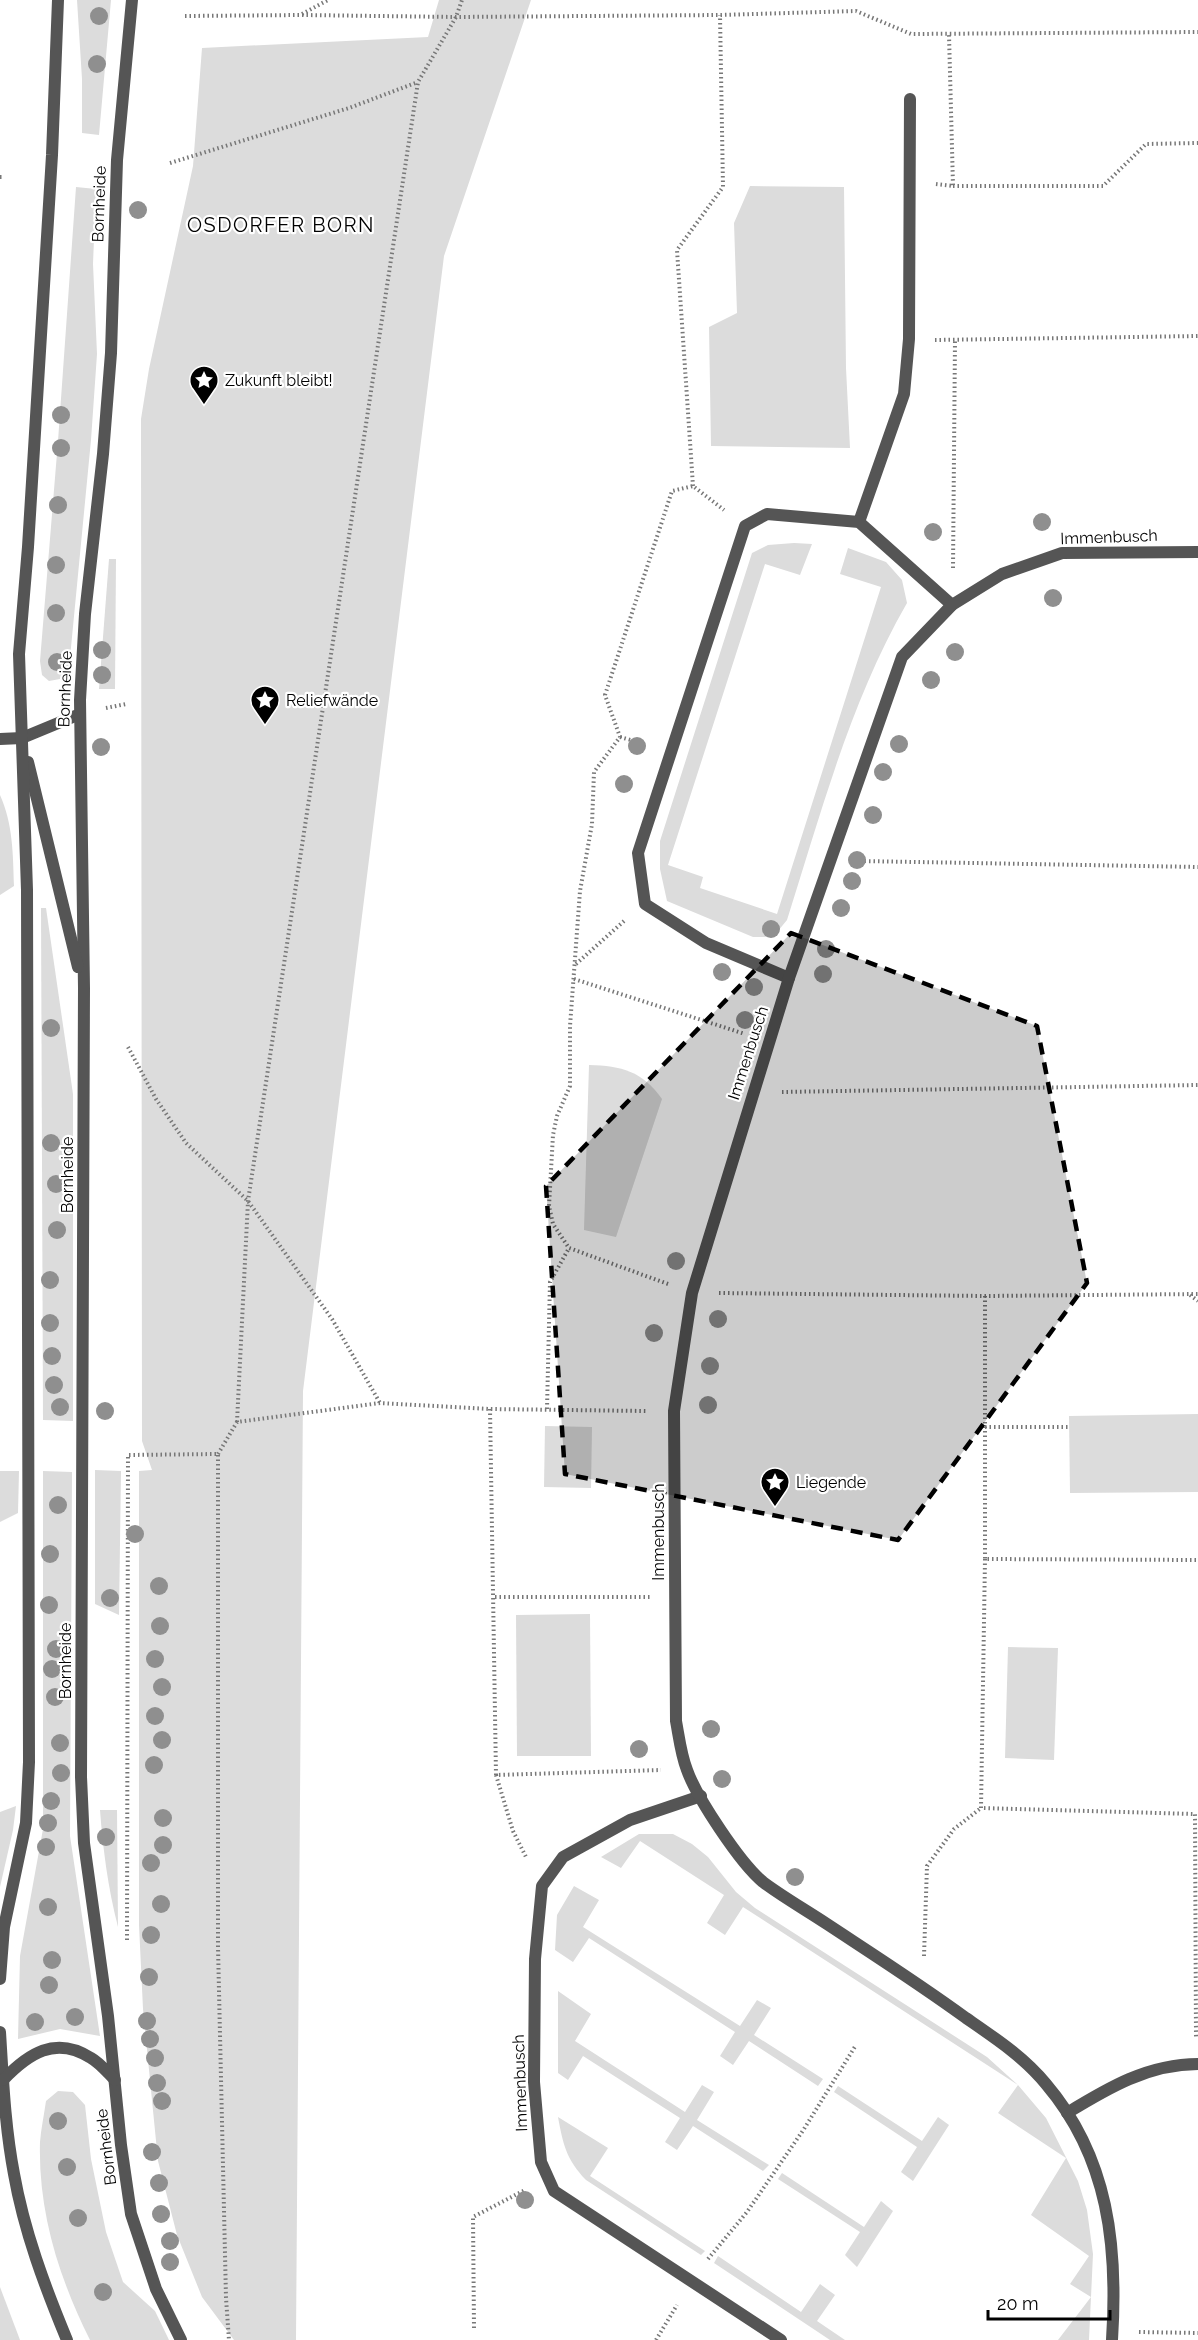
<svg xmlns="http://www.w3.org/2000/svg" width="1198" height="2340" viewBox="0 0 1198 2340" font-family="Raleway,sans-serif">
  <rect width="100%" height="100%" fill="#fff"/>
  <g fill="#dcdcdc">
    <polygon points="77,0 111,0 99,135 82,133 82,79"/>
    <polygon points="439,0 531,0 444,256 303,1391 296,2340 234,2340 202,2297 177,2235 158,2161 143,2009 139,1925 139,1471 152,1470 142,1441 141,419 149,369 193,166 202,48 428,37"/>
    <polygon points="750,186 844,187 846,368 850,448 711,446 709,327 737,313 734,223"/>
    <polygon points="76,187 96,189 93,264 97,354 91,440 69,668 60,679 49,681 42,675 40,661 58,441"/>
    <path d="M794,543l18,1 -12,31 -35,-11 -97,301 35,12 -3,11 77,26 104,-327 -41,-13 8,-26 38,14 16,18 5,23c-57,99 -86,210 -120,317l-14,17h-20l-86,-36 -7,-32v-28l92,-288 16,-8z"/>
    <polygon points="109,559 116,559 115,689 99,689"/>
    <path d="M0,795c13,29 13,59 14,91l-14,9z"/>
    <polygon points="41,908 46,908 73,1094 73,1421 43,1420"/>
    <path d="M589,1065c33,1 53,6 73,34l-46,138 -32,-7z"/>
    <polygon points="1198,1414 1198,1492 1070,1493 1069,1416"/>
    <polygon points="545,1426 592,1427 591,1488 544,1487"/>
    <polygon points="95,1470 121,1471 119,1615 95,1604"/>
    <polygon points="0,1471 19,1471 18,1513 0,1522"/>
    <polygon points="43,1471 72,1472 70,1836 100,2036 60,2029 18,2039 20,1956 43,1829"/>
    <polygon points="590,1614 591,1756 517,1756 516,1615"/>
    <polygon points="1008,1647 1058,1648 1054,1760 1005,1758"/>
    <polygon points="16,1806 13,1830 0,1887 0,1812"/>
    <path d="M100,1810h17l1,117c-10,-39 -15,-77 -18,-117z"/>
    <polygon points="639,1834 673,1834 692,1844 708,1857 736,1892 755,1908 987,2057 1018,2085 1046,2118 1078,2181 1087,2210 1093,2254 1089,2340 1058,2340 1091,2297 1070,2284 1089,2256 1031,2215 1066,2158 998,2113 1018,2085 743,1907 725,1935 707,1923 724,1895 640,1841 621,1868 601,1857"/>
    <polygon points="574,1886 599,1900 583,1927 740,2026 757,2000 771,2008 754,2035 823,2079 818,2086 749,2041 733,2065 720,2056 735,2032 589,1938 573,1962 555,1950 557,1915"/>
    <polygon points="558,1991 591,2014 575,2041 685,2112 702,2085 714,2092 697,2120 769,2165 763,2171 693,2126 677,2150 665,2142 680,2118 583,2056 568,2080 558,2073"/>
    <polygon points="838,2086 922,2141 938,2117 949,2125 913,2181 901,2172 917,2147 834,2092"/>
    <path d="M58,2091l15,1 12,13 6,54 15,73 17,50 32,29 14,29h-79c-31,-62 -52,-128 -50,-198 1,-13 4,-27 6,-41z"/>
    <path d="M558,2117l50,31 -18,28 115,75 -4,4 -115,-75c-20,-21 -23,-36 -28,-63z"/>
    <polygon points="782,2173 864,2227 881,2201 893,2211 857,2267 845,2255 860,2232 778,2179"/>
    <polygon points="718,2256 801,2312 820,2284 835,2295 817,2321 845,2340 830,2340 714,2263"/>
    <polygon points="0,2287 20,2340 0,2340"/>
  </g>
  <g fill="none" stroke-linecap="round" stroke-linejoin="round">
    <g stroke="#777" stroke-width="4" stroke-dasharray="1.5 3" stroke-linecap="butt">
      <polyline points="302,14 328,0"/>
      <polyline points="185,16 302,15 456,17 720,15 856,11 911,34 1198,32"/>
      <polyline points="170,163 349,108 418,82"/>
      <polyline points="0,177 4,177"/>
      <polyline points="936,184 953,186 949,35"/>
      <polyline points="953,186 1103,186 1146,144 1198,143"/>
      <polyline points="935,340 1198,336"/>
      <polyline points="693,486 677,250 723,187 720,15"/>
      <polyline points="953,568 955,340"/>
      <polyline points="106,708 126,704"/>
      <polyline points="620,737 645,744"/>
      <polyline points="860,861 1198,867"/>
      <polyline points="576,964 624,921"/>
      <polyline points="574,979 745,1034"/>
      <polyline points="128,1047 156,1099 186,1143 248,1201 332,1319 380,1403"/>
      <polyline points="782,1092 1198,1085"/>
      <polyline points="668,1284 569,1248 553,1224 549,1206 553,1135 557,1116 570,1086 570,1026 580,891 592,824 594,772 620,737 605,695 672,491 693,486 724,510"/>
      <polyline points="719,1293 985,1296 1198,1294"/>
      <polyline points="1190,1295 1198,1301"/>
      <polyline points="985,1296 985,1559 1198,1560"/>
      <polyline points="490,1409 496,1775 661,1770"/>
      <polyline points="547,1409 550,1282 569,1248"/>
      <polyline points="237,1422 248,1201 418,82 456,17 462,0"/>
      <polyline points="985,1427 1069,1427"/>
      <polyline points="218,1454 237,1422 380,1403 490,1409 646,1411"/>
      <polyline points="985,1559 981,1808 1195,1814 1196,2037"/>
      <polyline points="495,1597 650,1597"/>
      <polyline points="496,1775 513,1831 527,1859"/>
      <polyline points="127,1940 128,1455 218,1454 218,1947 226,2298 229,2340"/>
      <polyline points="924,1956 927,1866 954,1829 981,1808"/>
      <polyline points="708,2259 747,2212 804,2129 856,2045"/>
      <polyline points="474,2328 473,2217 525,2190"/>
      <polyline points="1139,2332 1198,2333"/>
      <polyline points="656,2340 677,2305"/>
    </g>
    <g stroke="#555" stroke-width="12">
      <polyline points="859,522 904,394 909,339 910,99"/>
      <polyline points="789,978 706,943 645,904 638,853 745,526 767,514 859,522 952,605"/>
    </g>
    <g stroke="#555" stroke-width="12">
      <polyline points="0,739 22,738 80,714"/>
      <polyline points="701,1796 630,1820 563,1857 542,1886 535,1959 534,2082 541,2162 554,2191 781,2340"/>
      <path d="M1067,2113c41,-25 81,-49 131,-49"/>
      <path d="M1112,2340c6,-93 -3,-182 -66,-256 -22,-27 -51,-46 -80,-66 -45,-33 -92,-63 -139,-94 -21,-14 -44,-27 -64,-42 -23,-19 -66,-84 -76,-112 -6,-15 -8,-33 -11,-49l-2,-310 18,-118 97,-315 113,-321 50,-52 50,-31 60,-21 136,-1"/>
    </g>
    <g stroke="#555" stroke-width="12">
      <polyline points="132,0 117,160 111,353 103,454 85,614 80,700 84,988 81,1777 84,1843 108,2016 121,2145 131,2214 156,2289 181,2340"/>
      <polyline points="28,762 78,967"/>
      <polyline points="0,1979 4,1927 26,1823 29,1762 27,890 19,654 28,547 52,155 58,0"/>
      <path d="M0,2032c3,48 5,95 14,142 10,57 31,113 53,166"/>
      <path d="M3,2080c25,-26 52,-45 88,-22 9,5 17,15 24,22"/>
    </g>
  </g>
  <g fill="#8f8f8f">
    <circle cx="99" cy="16" r="9"/>
    <circle cx="97" cy="64" r="9"/>
    <circle cx="138" cy="210" r="9"/>
    <circle cx="61" cy="415" r="9"/>
    <circle cx="61" cy="448" r="9"/>
    <circle cx="58" cy="505" r="9"/>
    <circle cx="1042" cy="522" r="9"/>
    <circle cx="933" cy="532" r="9"/>
    <circle cx="56" cy="565" r="9"/>
    <circle cx="1053" cy="598" r="9"/>
    <circle cx="56" cy="613" r="9"/>
    <circle cx="102" cy="650" r="9"/>
    <circle cx="955" cy="652" r="9"/>
    <circle cx="57" cy="662" r="9"/>
    <circle cx="102" cy="675" r="9"/>
    <circle cx="931" cy="680" r="9"/>
    <circle cx="899" cy="744" r="9"/>
    <circle cx="637" cy="746" r="9"/>
    <circle cx="101" cy="747" r="9"/>
    <circle cx="883" cy="772" r="9"/>
    <circle cx="624" cy="784" r="9"/>
    <circle cx="873" cy="815" r="9"/>
    <circle cx="857" cy="860" r="9"/>
    <circle cx="852" cy="881" r="9"/>
    <circle cx="841" cy="908" r="9"/>
    <circle cx="771" cy="929" r="9"/>
    <circle cx="826" cy="949" r="9"/>
    <circle cx="722" cy="972" r="9"/>
    <circle cx="823" cy="974" r="9"/>
    <circle cx="754" cy="987" r="9"/>
    <circle cx="745" cy="1020" r="9"/>
    <circle cx="51" cy="1028" r="9"/>
    <circle cx="51" cy="1143" r="9"/>
    <circle cx="56" cy="1184" r="9"/>
    <circle cx="57" cy="1230" r="9"/>
    <circle cx="676" cy="1261" r="9"/>
    <circle cx="50" cy="1280" r="9"/>
    <circle cx="718" cy="1319" r="9"/>
    <circle cx="50" cy="1323" r="9"/>
    <circle cx="654" cy="1333" r="9"/>
    <circle cx="52" cy="1356" r="9"/>
    <circle cx="710" cy="1366" r="9"/>
    <circle cx="54" cy="1385" r="9"/>
    <circle cx="708" cy="1405" r="9"/>
    <circle cx="60" cy="1407" r="9"/>
    <circle cx="105" cy="1411" r="9"/>
    <circle cx="58" cy="1505" r="9"/>
    <circle cx="135" cy="1534" r="9"/>
    <circle cx="50" cy="1554" r="9"/>
    <circle cx="159" cy="1586" r="9"/>
    <circle cx="110" cy="1598" r="9"/>
    <circle cx="49" cy="1605" r="9"/>
    <circle cx="160" cy="1626" r="9"/>
    <circle cx="56" cy="1649" r="9"/>
    <circle cx="155" cy="1659" r="9"/>
    <circle cx="52" cy="1669" r="9"/>
    <circle cx="162" cy="1687" r="9"/>
    <circle cx="55" cy="1697" r="9"/>
    <circle cx="155" cy="1716" r="9"/>
    <circle cx="711" cy="1729" r="9"/>
    <circle cx="162" cy="1740" r="9"/>
    <circle cx="60" cy="1743" r="9"/>
    <circle cx="639" cy="1749" r="9"/>
    <circle cx="154" cy="1765" r="9"/>
    <circle cx="61" cy="1773" r="9"/>
    <circle cx="722" cy="1779" r="9"/>
    <circle cx="51" cy="1801" r="9"/>
    <circle cx="163" cy="1818" r="9"/>
    <circle cx="48" cy="1823" r="9"/>
    <circle cx="106" cy="1837" r="9"/>
    <circle cx="163" cy="1845" r="9"/>
    <circle cx="46" cy="1847" r="9"/>
    <circle cx="151" cy="1863" r="9"/>
    <circle cx="795" cy="1877" r="9"/>
    <circle cx="161" cy="1904" r="9"/>
    <circle cx="48" cy="1907" r="9"/>
    <circle cx="151" cy="1935" r="9"/>
    <circle cx="52" cy="1960" r="9"/>
    <circle cx="149" cy="1977" r="9"/>
    <circle cx="49" cy="1985" r="9"/>
    <circle cx="75" cy="2017" r="9"/>
    <circle cx="147" cy="2021" r="9"/>
    <circle cx="35" cy="2022" r="9"/>
    <circle cx="150" cy="2039" r="9"/>
    <circle cx="155" cy="2058" r="9"/>
    <circle cx="157" cy="2083" r="9"/>
    <circle cx="162" cy="2101" r="9"/>
    <circle cx="58" cy="2121" r="9"/>
    <circle cx="152" cy="2152" r="9"/>
    <circle cx="67" cy="2167" r="9"/>
    <circle cx="159" cy="2183" r="9"/>
    <circle cx="525" cy="2200" r="9"/>
    <circle cx="161" cy="2214" r="9"/>
    <circle cx="78" cy="2218" r="9"/>
    <circle cx="170" cy="2241" r="9"/>
    <circle cx="170" cy="2262" r="9"/>
    <circle cx="103" cy="2292" r="9"/>
  </g>
  <path fill="#000" fill-opacity="0.2" stroke="#000" stroke-width="4.5" stroke-dasharray="12 8" stroke-linejoin="round" d="M791,933l246,93 50,257 -189,257 -333,-66 -19,-288z"/>
  <defs>
    <g id="sight-pin" transform="scale(1.5)"><path d="M0 17L-7.5 6A9.5 9.5 0 1 1 7.5 6Z" fill="#000" stroke="#fff"/><path d="M0-6L1.8-2.2L6-1.7L2.9 1.2L3.7 5.4L0 3.3L-3.7 5.4L-2.9 1.2L-6-1.7L-1.8-2.2Z" fill="#fff"/></g>
  </defs>
  <g fill-rule="evenodd">
    <use href="#sight-pin" x="204" y="380"/>
    <use href="#sight-pin" x="265" y="700"/>
    <use href="#sight-pin" x="775" y="1482"/>
  </g>
  <g text-anchor="middle" dominant-baseline="central" stroke-width="4.5" stroke-linejoin="round" paint-order="stroke">
    <g font-size="16" fill="#000" stroke="#fff">
      <text transform="translate(99 204) rotate(-88)">Bornheide</text>
      <text transform="translate(1109 537) rotate(-2)">Immenbusch</text>
      <text transform="translate(65 689) rotate(-88)">Bornheide</text>
      <text transform="translate(748 1053) rotate(-72)">Immenbusch</text>
      <text transform="translate(67 1175) rotate(-90)">Bornheide</text>
      <text transform="translate(658 1532) rotate(-90)">Immenbusch</text>
      <text transform="translate(65 1661) rotate(-90)">Bornheide</text>
      <text transform="translate(520 2083) rotate(-92)">Immenbusch</text>
      <text transform="translate(106 2147) rotate(-97)">Bornheide</text>
    </g>
    <g font-size="16" fill="#000" stroke="#fff" text-anchor="start">
      <text x="225" y="380">Zukunft bleibt!</text>
      <text x="286" y="700">Reliefwände</text>
      <text x="796" y="1482">Liegende</text>
    </g>
    <g font-size="20" letter-spacing="1.5" fill="#000" stroke="#fff">
      <text x="281" y="225">OSDORFER BORN</text>
    </g>
  </g>
  <path d="M988 2310v9h122v-9" fill="none" stroke="#000000" stroke-width="3"/>
  <text x="997" y="2310" font-size="18" fill="#000000" stroke="#ffffff" stroke-width="4.5" paint-order="stroke">20 m</text>
</svg>
